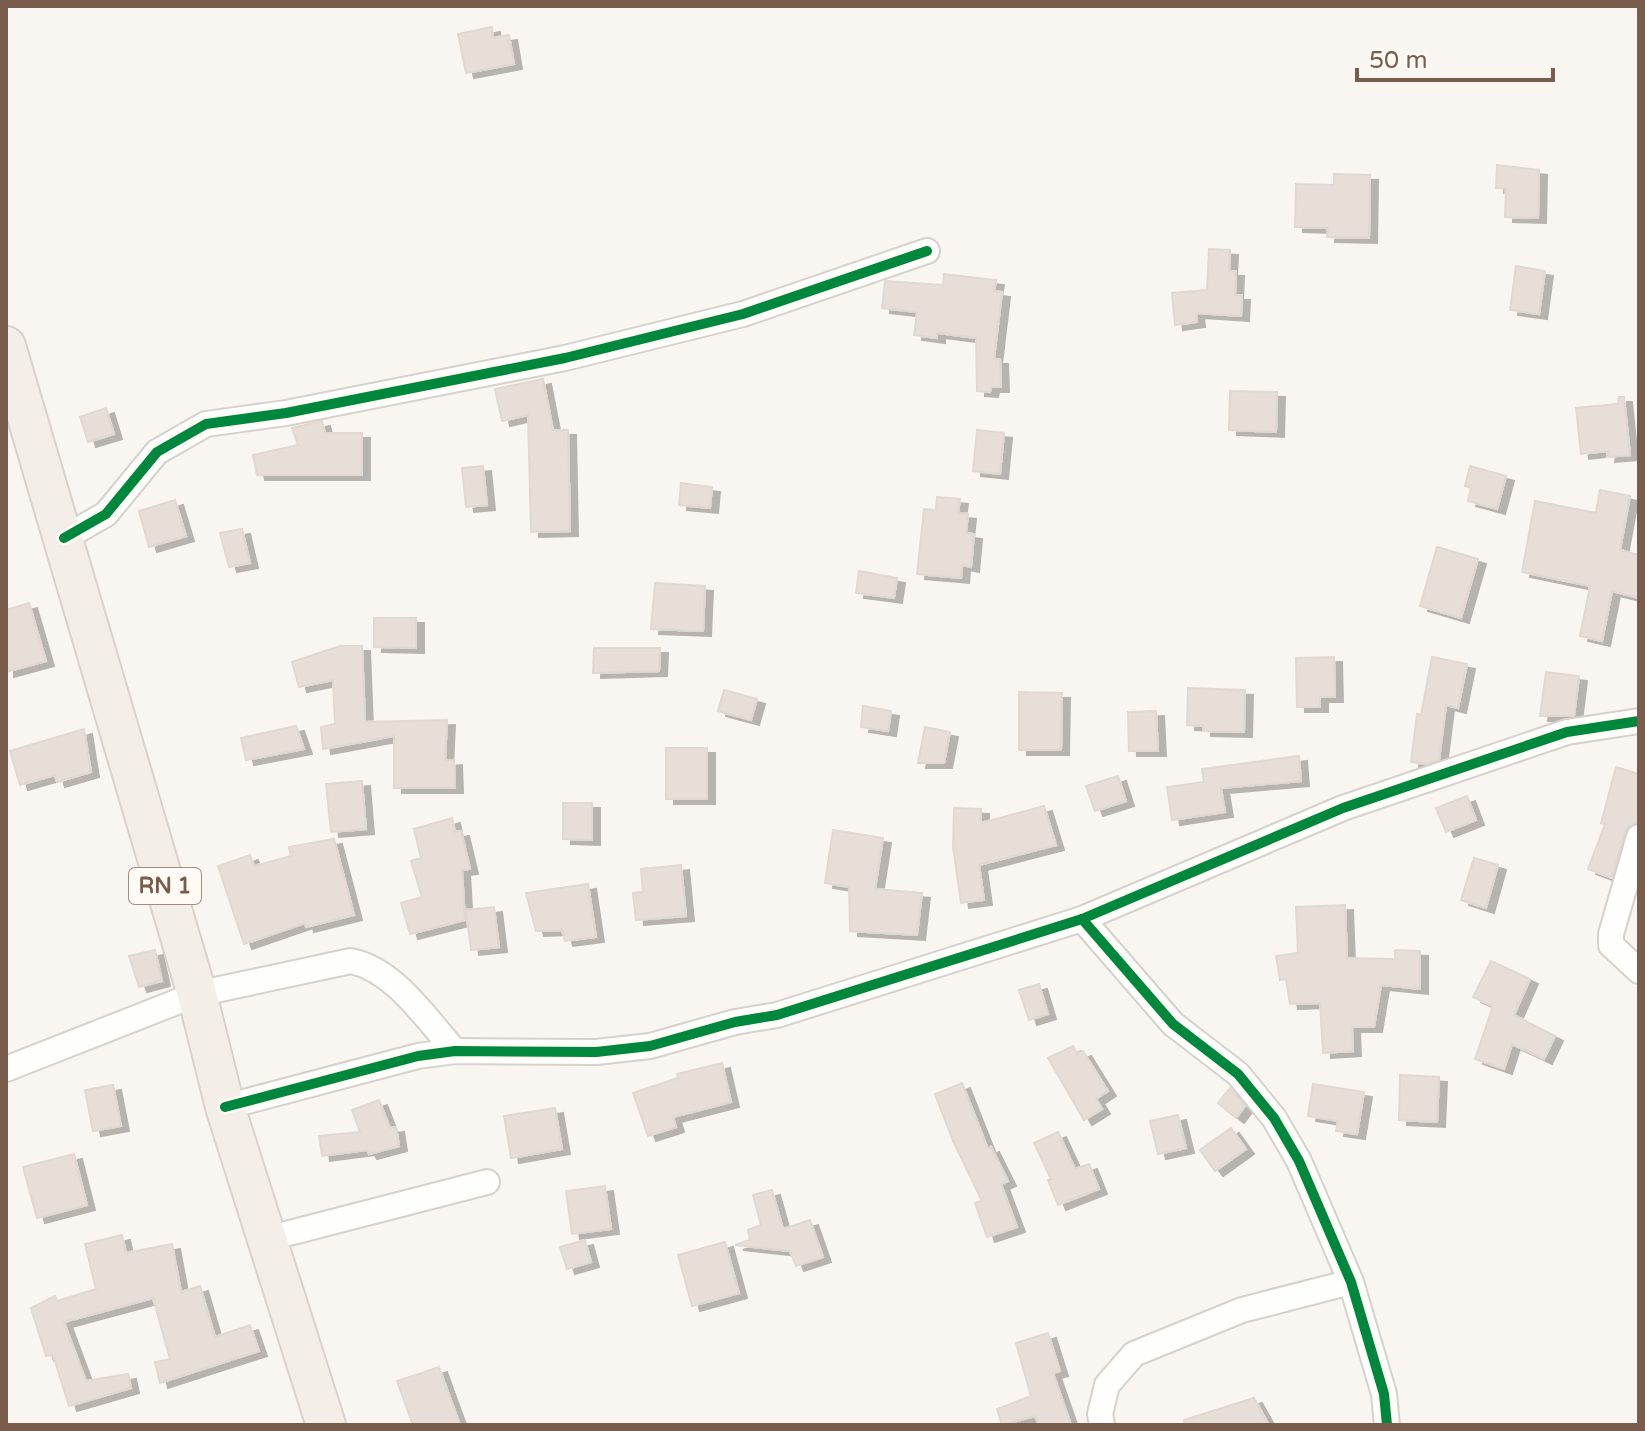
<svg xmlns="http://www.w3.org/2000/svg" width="1645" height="1431" viewBox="0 0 1645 1431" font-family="'Varela Round',sans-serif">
  <defs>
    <filter id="shadow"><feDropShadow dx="8" dy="5" stdDeviation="0" flood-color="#0004"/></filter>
  </defs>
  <rect width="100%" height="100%" fill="#f9f5f0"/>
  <g fill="#e6ded7" stroke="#e2d8d2" stroke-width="2" filter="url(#shadow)">
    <polygon points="492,27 493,38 509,35 514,64 466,73 458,34"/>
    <polygon points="1497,165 1539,170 1538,218 1505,217 1506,188 1496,188"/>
    <polygon points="1334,174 1370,175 1369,238 1327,237 1328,228 1295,227 1296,184 1334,185"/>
    <polygon points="1209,249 1230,250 1229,271 1236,271 1235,295 1242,295 1241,316 1196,313 1197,322 1175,325 1172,293 1207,290"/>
    <polygon points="1516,266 1545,271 1539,314 1510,310"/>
    <polygon points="944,274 996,280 994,291 1002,292 994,359 1000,359 1001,387 991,387 990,392 977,391 976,338 937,333 937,338 914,335 917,312 882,308 885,281 943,285"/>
    <polygon points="543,379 553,430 568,430 570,531 531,532 528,415 502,421 495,389"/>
    <polygon points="1230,391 1277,392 1276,432 1229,430"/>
    <polygon points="1619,397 1624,397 1630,455 1607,457 1608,451 1581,454 1576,408 1618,404"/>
    <polygon points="106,408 114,434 88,442 80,417"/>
    <polygon points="322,421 325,433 362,433 362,475 257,475 253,455 298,445 292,428"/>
    <polygon points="977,430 1004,433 1000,474 973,471"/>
    <polygon points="483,466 487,505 466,507 462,468"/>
    <polygon points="1470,466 1506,476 1497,509 1468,501 1471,488 1465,486"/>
    <polygon points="681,483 712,487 710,508 679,505"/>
    <polygon points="1600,490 1630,496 1620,550 1639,555 1639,598 1612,591 1602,641 1580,636 1590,586 1522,572 1535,501 1596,513"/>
    <polygon points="937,497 960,499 958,513 968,514 966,533 974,534 971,567 962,565 961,578 917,574 924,509 936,510"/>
    <polygon points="175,500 186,536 149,547 139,511"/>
    <polygon points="242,529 250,563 229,567 220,533"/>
    <polygon points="1437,547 1478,559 1461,618 1420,606"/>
    <polygon points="859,571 897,578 894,598 856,593"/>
    <polygon points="655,583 705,586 703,631 651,629"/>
    <polygon points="29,603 46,661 6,672 6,610"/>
    <polygon points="374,618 416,618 416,648 374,647"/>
    <polygon points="340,646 362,646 365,722 447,720 445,761 454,760 455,788 394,788 394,736 323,749 321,727 335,724 333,680 299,687 292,662"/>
    <polygon points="594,648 660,648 659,671 593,673"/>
    <polygon points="1334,657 1335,697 1320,697 1320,707 1297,707 1296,658"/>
    <polygon points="1432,657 1467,664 1458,708 1446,705 1439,760 1426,764 1411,762 1417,714 1421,715"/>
    <polygon points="1546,672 1579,676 1574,716 1540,716"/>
    <polygon points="1188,688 1245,690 1244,732 1203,731 1203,726 1187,725"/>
    <polygon points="724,690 757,699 751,720 718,711"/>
    <polygon points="1019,692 1062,693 1061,750 1019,750"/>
    <polygon points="863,706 891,711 888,731 861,727"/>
    <polygon points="1156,711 1158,751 1129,751 1128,712"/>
    <polygon points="296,726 304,749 246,760 241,738"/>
    <polygon points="925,727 950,732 944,763 918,763"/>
    <polygon points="84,729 91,772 57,782 55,775 20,785 10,751"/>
    <rect x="666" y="748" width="41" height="51"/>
    <polygon points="1299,756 1301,781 1221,788 1225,812 1172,820 1167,787 1204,782 1202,769"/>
    <polygon points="1616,767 1639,774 1639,822 1629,826 1625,832 1612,878 1588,869 1605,824 1601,823"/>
    <polygon points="1118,776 1126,801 1095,811 1086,786"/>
    <polygon points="362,781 366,829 331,832 326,784"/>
    <polygon points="1467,796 1476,820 1446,832 1436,808"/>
    <polygon points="563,803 592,803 592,840 563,839"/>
    <polygon points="1044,806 1056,845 979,865 984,900 961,903 953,847 954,808 981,809 981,823"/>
    <polygon points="452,818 455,832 461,831 470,869 462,870 465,920 410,934 401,903 422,897 411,861 421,858 414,829"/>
    <polygon points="833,830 883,838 875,889 922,893 917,935 850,931 849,887 825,883"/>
    <polygon points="334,839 354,915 306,927 305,923 244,944 218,866 250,855 254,866 291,856 289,847"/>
    <polygon points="1474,858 1498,865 1486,908 1461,900"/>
    <polygon points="681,865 686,916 636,920 633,893 643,892 641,869"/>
    <polygon points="588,884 596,937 565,941 562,930 536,931 526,893"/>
    <polygon points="1345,905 1347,958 1395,959 1395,950 1420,951 1420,989 1381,985 1374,1027 1352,1027 1353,1051 1323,1053 1320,1003 1290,1004 1286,979 1280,980 1276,956 1298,953 1296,907"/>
    <polygon points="494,907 499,947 471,950 466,910"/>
    <polygon points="155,950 162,981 139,987 129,956"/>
    <polygon points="1491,961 1530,979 1514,1015 1555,1036 1544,1059 1512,1044 1504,1069 1475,1059 1493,1006 1473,997"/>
    <polygon points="1039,984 1048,1014 1029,1020 1019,990"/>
    <polygon points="1073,1046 1077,1054 1083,1051 1108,1091 1096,1099 1102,1109 1084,1120 1048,1058"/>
    <polygon points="722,1063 731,1102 673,1117 676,1127 648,1136 633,1093 678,1078 677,1074"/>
    <polygon points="1400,1075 1439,1077 1437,1122 1399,1120"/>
    <polygon points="962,1083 988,1149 991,1147 1008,1181 1001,1184 1017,1227 987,1237 975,1203 982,1201 953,1141 935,1094"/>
    <polygon points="1313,1084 1364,1092 1357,1134 1336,1131 1338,1121 1308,1116"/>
    <polygon points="113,1085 121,1126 93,1131 85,1090"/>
    <polygon points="1230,1088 1245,1106 1236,1118 1218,1103"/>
    <polygon points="379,1100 390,1128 396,1127 399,1146 369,1154 367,1150 322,1156 319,1136 360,1132 352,1110"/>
    <polygon points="555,1108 562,1149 511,1158 504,1116"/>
    <polygon points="1178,1115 1186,1148 1158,1154 1150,1121"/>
    <polygon points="1231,1128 1246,1149 1215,1171 1200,1150"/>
    <polygon points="1058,1132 1075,1169 1089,1164 1099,1189 1058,1205 1048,1180 1051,1179 1034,1143"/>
    <polygon points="74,1154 87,1205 37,1218 23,1167"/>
    <polygon points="605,1186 611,1229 572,1234 566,1191"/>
    <polygon points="772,1190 783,1229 810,1220 823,1257 796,1266 790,1251 735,1245 750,1240 748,1230 761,1225 753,1195"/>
    <polygon points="122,1235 126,1253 172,1244 181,1292 200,1286 215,1337 250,1325 259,1351 160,1383 155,1362 170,1359 153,1298 64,1322 86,1381 128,1374 131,1388 69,1406 53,1355 46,1356 31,1308 55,1296 57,1301 96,1289 85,1244"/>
    <polygon points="585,1240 591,1262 567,1269 560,1247"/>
    <polygon points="725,1242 739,1293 692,1306 678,1255"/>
    <polygon points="1048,1333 1060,1371 1053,1373 1071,1425 1039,1425 1035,1416 1002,1425 997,1409 1031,1396 1016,1343"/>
    <polygon points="439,1367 460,1425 413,1425 397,1381"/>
    <polygon points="1254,1398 1269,1425 1185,1425 1184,1420"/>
  </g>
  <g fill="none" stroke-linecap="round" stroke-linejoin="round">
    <g stroke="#d7d1cb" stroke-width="28">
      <g id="minor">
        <polyline points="64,538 106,514 157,452 206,424 286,413 565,358 743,314 927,251"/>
        <polyline points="1639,837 1611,934 1611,945 1639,971"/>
        <polyline points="1082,919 1173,1024 1238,1074 1274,1118 1299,1161 1351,1282 1384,1394 1387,1425"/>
        <path d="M6,1069l191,-75 154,-33c44,9 75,58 104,90"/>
        <polyline points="225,1107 418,1056 455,1051 596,1052 650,1046 735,1022 777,1015 1082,919 1343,808 1567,732 1639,721"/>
        <polyline points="270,1238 487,1182"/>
        <polyline points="1102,1425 1100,1414 1107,1385 1134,1354 1242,1310 1351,1282"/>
      </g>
    </g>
    <g stroke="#dad1cc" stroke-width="42">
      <polyline id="primary" points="6,346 197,994 225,1107 326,1425"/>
    </g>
    <use href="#minor" stroke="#fefefd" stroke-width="24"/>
    <use href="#primary" stroke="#f3eee8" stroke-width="38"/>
    <g stroke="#fffaf3" stroke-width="15">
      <g id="cycleway">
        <polyline points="64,538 106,514 157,452 206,424 286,413 565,358 743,314 927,251"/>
        <polyline points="1082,919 1173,1024 1238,1074 1274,1118 1299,1161 1351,1282 1384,1394 1387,1425"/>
        <polyline points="225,1107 418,1056 455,1051 596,1052 650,1046 735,1022 777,1015 1082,919 1343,808 1567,732 1639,721"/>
      </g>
    </g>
    <use href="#cycleway" stroke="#00873e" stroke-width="10"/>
  </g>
  <g text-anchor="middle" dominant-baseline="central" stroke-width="6" stroke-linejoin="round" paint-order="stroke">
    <rect fill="#fffaf3" stroke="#a28b7f" stroke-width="2" x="129" y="868" width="72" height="36" rx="6"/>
    <g font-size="22" font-weight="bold" fill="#7a5c4d">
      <text x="165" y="886">RN 1</text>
    </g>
  </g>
  <rect width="1645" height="1431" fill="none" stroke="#7a5c4d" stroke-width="16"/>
  <path d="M1357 68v12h196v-12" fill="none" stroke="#7a5c4d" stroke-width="4"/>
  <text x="1369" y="68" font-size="24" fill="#7a5c4d" stroke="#fffaf3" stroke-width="6" paint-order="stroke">50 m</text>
</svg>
